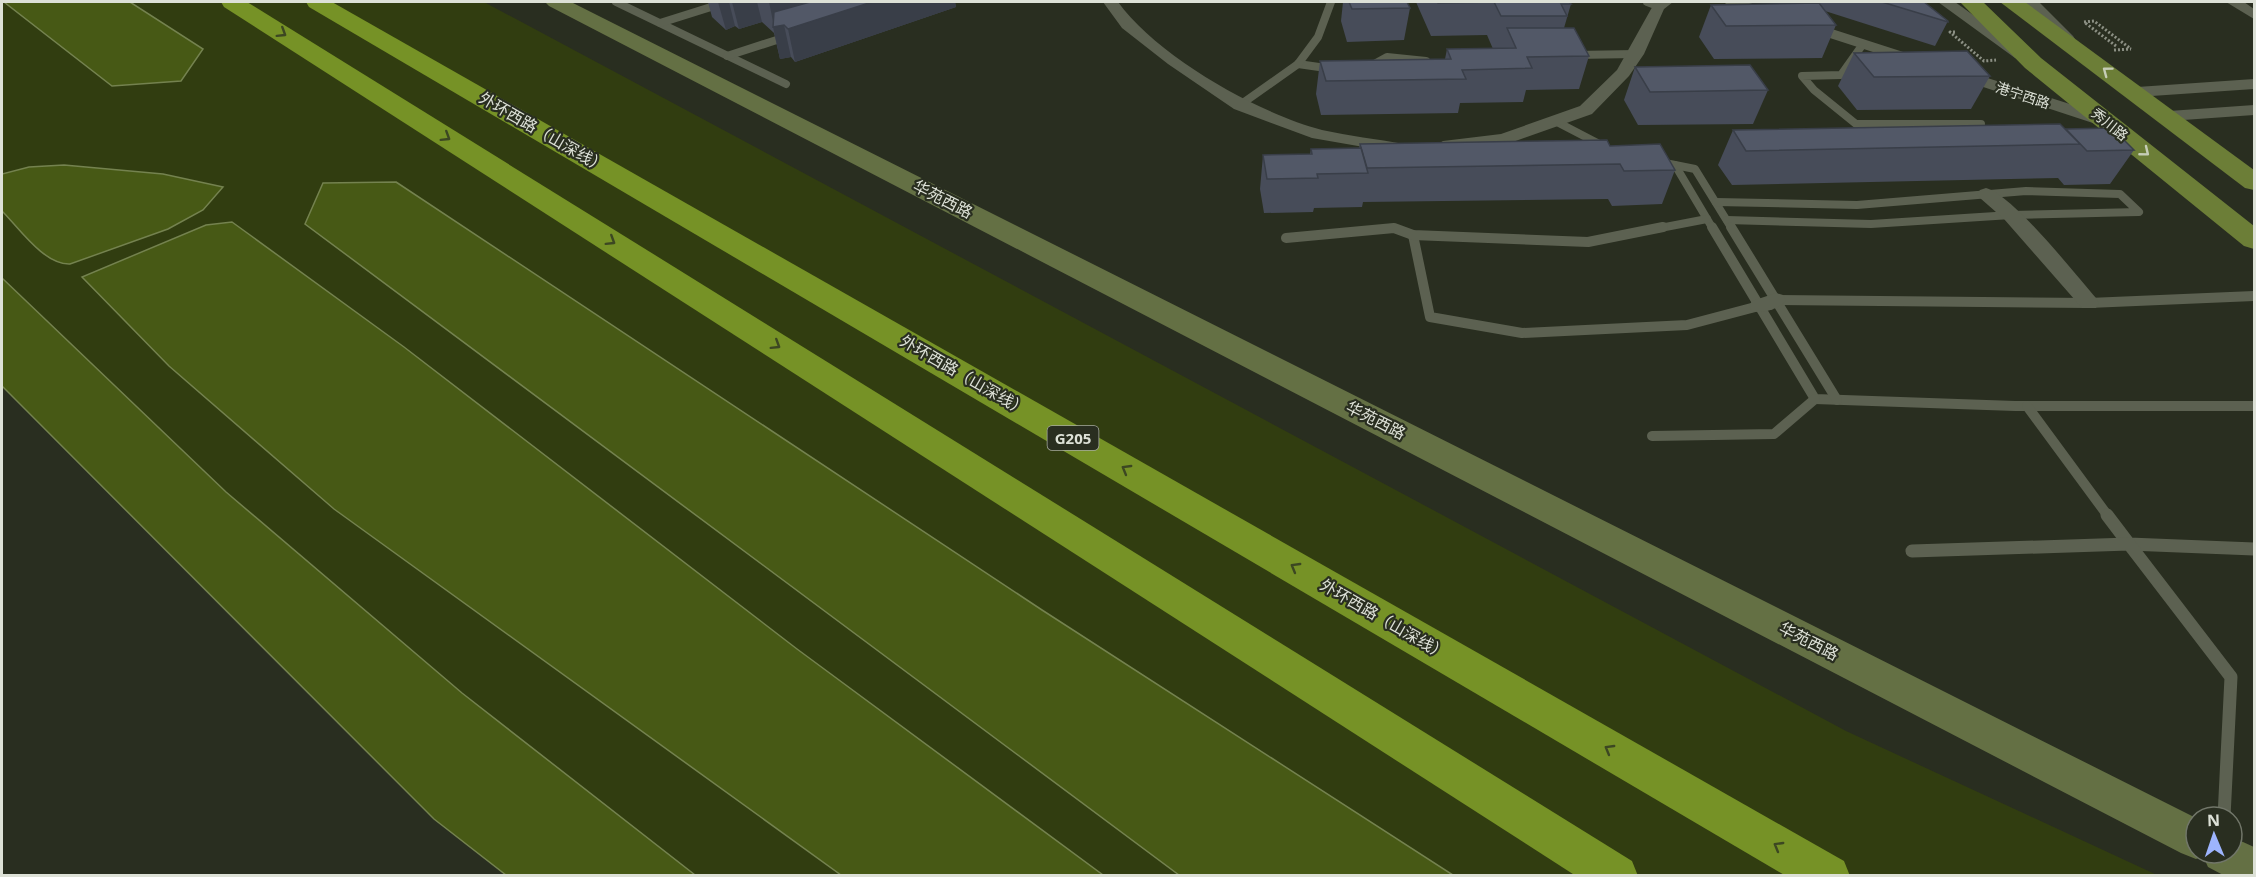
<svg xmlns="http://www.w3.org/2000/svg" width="2256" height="877" viewBox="0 0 2256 877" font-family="'Open Sans','Noto Sans SC',sans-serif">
  <rect width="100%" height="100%" fill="#292e20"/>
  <polygon fill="#313d10" points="2,2 484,2 1846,731 2157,875 551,875 2,358"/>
  <g fill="#475915" stroke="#74824f" stroke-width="1.5">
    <polygon points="4,2 130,2 203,49 181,81 112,86"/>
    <path d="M64,165l99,9 60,13 -20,23 -35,19 -98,35c-26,1 -51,-36 -68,-53v-37l27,-7z"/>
    <polygon points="396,182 1042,610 1453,875 1179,875 305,224 323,183"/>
    <polygon points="232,222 404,347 797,649 1103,875 841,875 334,509 169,366 82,277 206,225"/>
    <polygon points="2,278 226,492 462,693 695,875 506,875 434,819 2,386"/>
  </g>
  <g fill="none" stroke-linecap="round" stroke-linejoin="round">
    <g stroke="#8c9084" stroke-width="3" stroke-dasharray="2 2" stroke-linecap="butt">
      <polyline points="1955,32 1950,32 1984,61 1996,60"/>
      <polyline points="2116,46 2084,22 2094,21 2131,49"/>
      <polyline points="2114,50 2131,49"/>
    </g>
    <g stroke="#5c6151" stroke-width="8">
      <polyline points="616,2 786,84"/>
      <polyline points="1647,2 1658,6"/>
      <polyline points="660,23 727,2"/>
      <polyline points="1863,44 1841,75 1802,76 1814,90 1856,124 1981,124"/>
      <polyline points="1574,55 1636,54"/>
      <polyline points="727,56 789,36"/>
      <polyline points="1298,64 1333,69"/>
      <polyline points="1369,67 1387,57 1426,61"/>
      <polyline points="1240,105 1298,64 1318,37 1331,2"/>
      <polyline points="1557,122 1605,147"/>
      <polyline points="1660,162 1675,165 1713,229"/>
      <polyline points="1675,165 1695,169 1732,229"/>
      <polyline points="1716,202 1857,205 2026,191 2120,194 2139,212 2011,215 1871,224 1727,220"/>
      <polyline points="1384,229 1397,229"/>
      <polyline points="1655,229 1707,219"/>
    </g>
    <g stroke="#5c6151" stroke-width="10">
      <polyline points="1712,227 1815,399 2015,406 2254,406"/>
      <polyline points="1731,227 1837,400"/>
      <polyline points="1413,235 1430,317 1522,333 1687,325 1759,306"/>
      <polyline points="1286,238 1394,228 1413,235 1588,242 1663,227"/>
      <polyline points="1776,300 2089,303 2254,296"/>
      <polyline points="2027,406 2108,516"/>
      <polyline points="1652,436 1774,434 1815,399"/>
    </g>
    <g stroke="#5c6151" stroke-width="13">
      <polyline points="2107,515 2129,544 2254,549"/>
      <polyline points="1912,551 2129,544 2231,677 2224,817"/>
    </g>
    <g fill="#5c6151" fill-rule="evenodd">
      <path d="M1103,2h15c39,54 139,111 204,128 27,6 55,9 82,14l9,5 -9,5 -92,-16 -78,-29 -66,-45 -46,-36z"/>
      <polygon points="1655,2 1673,2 1664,9 1644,54 1629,76 1592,114 1510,143 1443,151 1434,146 1443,141 1501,134 1580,106 1617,70"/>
      <polygon points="1724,2 1746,2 1772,10 1775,13 1767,18 1727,5"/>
      <polygon points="1938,2 1955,2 2029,55 2021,60 2015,58"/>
      <polygon points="2023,2 2039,2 2073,36 2075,39 2073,42 2061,42"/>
      <polygon points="2226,2 2244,2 2254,9 2254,19"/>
      <polygon points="1804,20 1925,59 1927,62 1919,67 1913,65 1799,28 1796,25"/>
      <polygon points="1959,69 2114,118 2117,122 2114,126 2102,126 1953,77 1951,74"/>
      <polygon points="2254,79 2254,89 2137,97 2129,92 2137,87"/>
      <polygon points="2254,105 2254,115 2169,121 2160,116 2169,111"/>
      <path d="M1986,188c27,7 89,86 110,110l3,5 -3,5h-14l-78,-89 -24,-21 -3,-4 3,-4z"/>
      <path d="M1776,293l7,2 3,5c-6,9 -24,14 -34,11l-3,-5 3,-5z"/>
    </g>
    <polygon fill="#647044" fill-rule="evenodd" points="545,2 571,2 2196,818 2196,853 2232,853 2232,837 2254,847 2254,876 2225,876 2208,867 2203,856 2196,859 2181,853 549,6"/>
    <g fill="#6c7e37" fill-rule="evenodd">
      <polygon points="1960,2 1983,2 2041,58 2254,226 2254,249 2244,246 2025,68"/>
      <polygon points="2000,2 2025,2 2254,170 2254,190 2245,188"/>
    </g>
    <g fill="#769226" fill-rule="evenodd">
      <polygon points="221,2 247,2 1632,861 1638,876 1576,876 224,7"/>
      <polygon points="306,2 332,2 1844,861 1850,876 1786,876 309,7"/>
    </g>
  </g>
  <g fill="#474c59">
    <polygon points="701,2 955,2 956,7 795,62 791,57 780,59 774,33 762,22 739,29 735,26 726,30 712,17 708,2 703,3"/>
    <polygon points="1343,2 1407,2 1410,8 1404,40 1347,42 1341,21"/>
    <polygon points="1416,2 1569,2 1571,4 1564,28 1589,56 1579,89 1526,90 1523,102 1460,103 1458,113 1321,115 1316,94 1320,61 1445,59 1447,49 1493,49 1487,35 1431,36"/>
    <polygon points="1794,2 1924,2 1948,21 1935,46 1825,11 1836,25 1822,58 1714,59 1699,37 1711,5 1801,4"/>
    <polygon points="1854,53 1990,76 1971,109 1857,110 1838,86"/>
    <polygon points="1635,67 1768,90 1753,124 1638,125 1624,100"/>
    <polygon points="1733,130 2066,130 2134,150 2110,184 2064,185 2058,178 1732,185 1718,165"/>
    <polygon points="1360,144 1610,146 1675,170 1662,204 1612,206 1608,199 1363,202 1362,207 1314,208 1313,212 1264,213 1260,189 1263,155 1310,154 1311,149 1359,148"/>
  </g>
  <g fill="#393e48">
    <polygon points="718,2 729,2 735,26 726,30"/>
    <polygon points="732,2 757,2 762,22 739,29"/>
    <polygon points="769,2 955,2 956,7 795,62 788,29 784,25 791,57 780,59 773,27 774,26"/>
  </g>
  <g fill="#525867" stroke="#393e48" stroke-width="1.5">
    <polygon points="810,2 872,2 788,29 784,25 773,27 774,12"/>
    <polygon points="1349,2 1407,2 1410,8 1352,9"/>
    <polygon points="1437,2 1569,2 1571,4 1561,4 1567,16 1501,16 1494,2 1438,3"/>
    <polygon points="1882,2 1924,2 1948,21 1948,22"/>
    <polygon points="1819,3 1836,25 1726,26 1711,5"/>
    <polygon points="1507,28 1574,28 1589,56 1527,57 1532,68 1462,70 1466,79 1326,81 1320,61 1451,59 1447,49 1516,48"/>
    <polygon points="1967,51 1990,76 1874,77 1854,53"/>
    <polygon points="1750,65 1768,90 1650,92 1635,67"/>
    <polygon points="2060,124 2080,144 1746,151 1733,130"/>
    <polygon points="2112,128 2134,150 2087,151 2066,129"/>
    <polygon points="1607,140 1610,146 1660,144 1675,170 1624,171 1620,164 1367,168 1360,144"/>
    <polygon points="1361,148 1368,173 1317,174 1318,178 1267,179 1263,155 1312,154 1311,149"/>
  </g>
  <defs><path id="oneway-chevron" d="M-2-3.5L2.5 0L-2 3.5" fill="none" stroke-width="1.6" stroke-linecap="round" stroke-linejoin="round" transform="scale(1.5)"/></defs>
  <g stroke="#3c4722">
    <use href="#oneway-chevron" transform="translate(282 33) rotate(32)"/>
    <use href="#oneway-chevron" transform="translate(446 137) rotate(32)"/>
    <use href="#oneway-chevron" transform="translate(611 241) rotate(32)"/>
    <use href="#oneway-chevron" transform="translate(776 345) rotate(32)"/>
    <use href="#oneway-chevron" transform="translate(1126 469) rotate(-150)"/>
    <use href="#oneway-chevron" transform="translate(1295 567) rotate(-150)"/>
    <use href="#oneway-chevron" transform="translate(1609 749) rotate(-150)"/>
    <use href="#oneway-chevron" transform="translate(1778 846) rotate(-150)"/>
  </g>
  <g stroke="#c6cdb7">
    <use href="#oneway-chevron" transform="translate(2107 71) rotate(-143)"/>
    <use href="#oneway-chevron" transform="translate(2145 152) rotate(39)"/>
  </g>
  <g text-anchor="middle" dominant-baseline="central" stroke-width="4.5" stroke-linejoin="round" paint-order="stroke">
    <g font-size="14" fill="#dde1d7" stroke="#292e20">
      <text transform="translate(2023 95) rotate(18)">港宁西路</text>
      <text transform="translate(2110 124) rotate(39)">秀川路</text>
    </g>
    <rect fill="#292e20" stroke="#a7aba0" stroke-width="1.5" x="1047.5" y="426" width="51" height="24" rx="4.5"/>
    <g font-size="15" font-weight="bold" fill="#dde1d7">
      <text x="1073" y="438">G205</text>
    </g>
    <g font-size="16" fill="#dde1d7" stroke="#292e20">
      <text transform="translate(543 132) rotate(30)">外环西路（山深线）</text>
      <text transform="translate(943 199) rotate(27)">华苑西路</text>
      <text transform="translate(964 375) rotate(30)">外环西路（山深线）</text>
      <text transform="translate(1376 420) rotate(27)">华苑西路</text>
      <text transform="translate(1384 619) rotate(30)">外环西路（山深线）</text>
      <text transform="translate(1809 641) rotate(27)">华苑西路</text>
    </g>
  </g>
  <rect width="2256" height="877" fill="none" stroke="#dde1d7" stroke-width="6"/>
  <g transform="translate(2214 835) rotate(358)"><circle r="28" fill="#292e20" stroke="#717669" stroke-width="1.5"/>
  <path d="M0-4.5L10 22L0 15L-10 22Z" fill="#9db4fd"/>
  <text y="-9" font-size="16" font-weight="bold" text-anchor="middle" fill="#dde1d7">N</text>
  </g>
</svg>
